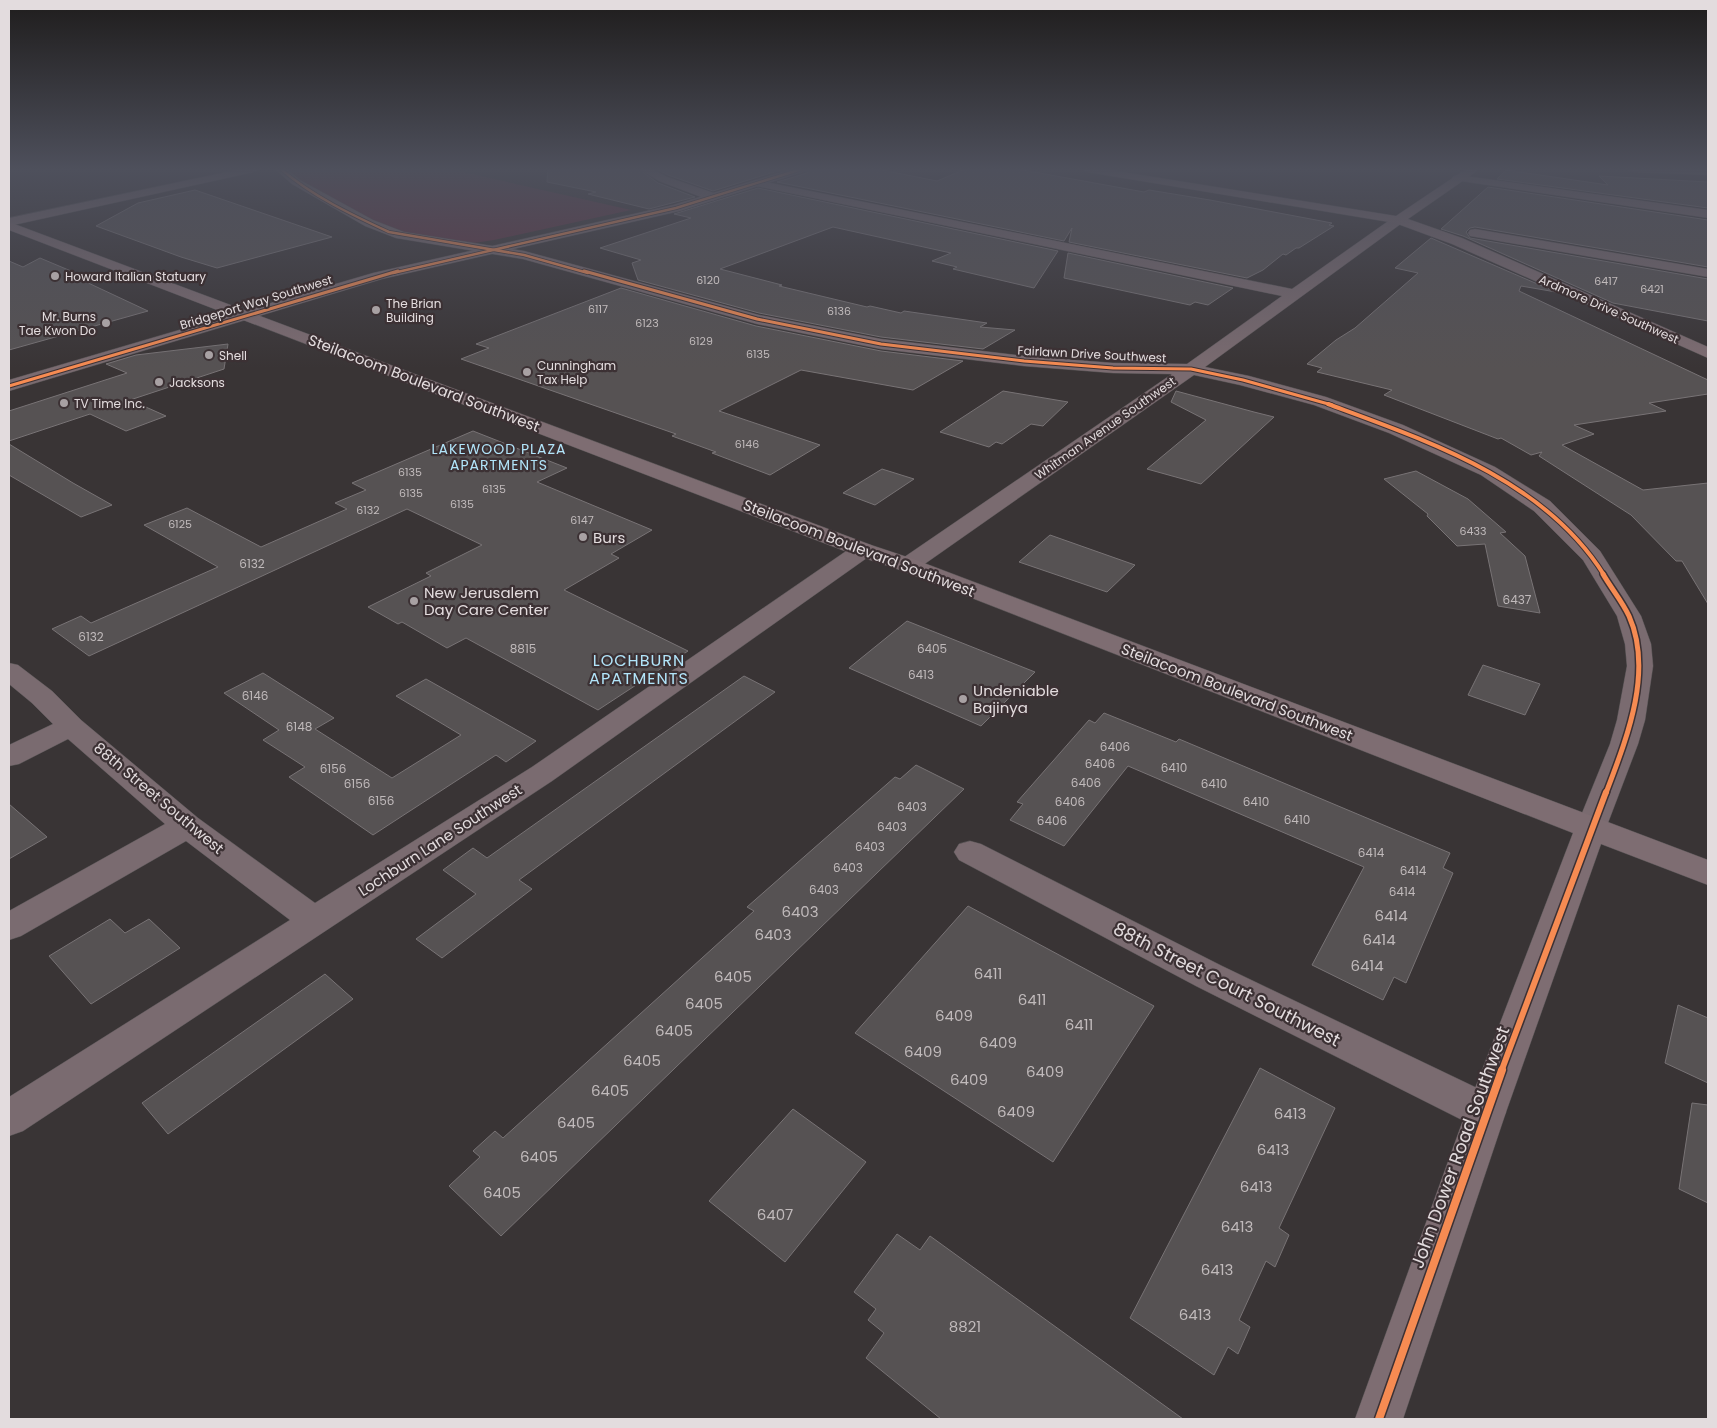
<svg xmlns="http://www.w3.org/2000/svg" width="1717" height="1428" viewBox="0 0 1717 1428" font-family="Poppins,sans-serif">
  <rect width="100%" height="100%" fill="#393435"/>
  <polygon fill="#5f3141" points="281,169 450,169 631,210 494,240 474,243 444,242 401,235 296,182"/>
  <g fill="#565253" stroke="#787375">
    <polygon points="548,168 637,168 658,183 695,197 649,209 588,194 596,192 547,182"/>
    <polygon points="655,168 787,168 713,191 668,175"/>
    <polygon points="810,168 872,168 937,181 968,168 1012,168 1144,192 1149,190 1210,200 1332,223 1329,225 1334,226 1299,248 1296,248 1286,255 1283,254 1263,270 1247,278 1069,242 1072,228 1064,241 777,182 807,173"/>
    <polygon points="1506,170 1608,185 1599,176 1708,182 1708,208 1497,179"/>
    <polygon points="1488,187 1708,220 1708,267 1475,227 1470,228 1466,232 1470,238 1708,279 1708,321 1613,303 1463,236 1441,229"/>
    <polygon points="758,188 1058,251 1034,288 953,269 957,267 932,261 951,253 833,227 720,269 782,285 779,286 867,307 870,306 901,313 904,311 987,323 980,327 1015,330 983,349 881,337 759,313 638,280 632,263 641,260 600,248 691,218 674,214"/>
    <polygon points="195,190 332,237 217,268 181,257 96,226 138,203"/>
    <polygon points="1431,238 1556,292 1521,286 1519,291 1708,380 1708,394 1649,403 1666,411 1574,425 1594,434 1562,445 1643,490 1708,483 1708,604 1682,561 1676,561 1631,515 1539,456 1542,452 1531,455 1501,438 1498,439 1384,395 1392,390 1317,372 1322,368 1307,364 1336,340 1355,328 1418,273 1395,268"/>
    <polygon points="1068,253 1233,288 1208,305 1195,302 1190,305 1064,278"/>
    <polygon points="40,258 90,279 84,281 148,311 9,350 9,261 23,267"/>
    <polygon points="621,288 756,326 881,351 963,361 913,390 801,370 719,411 820,445 770,475 712,453 716,452 672,436 676,434 461,359 489,348 476,344"/>
    <polygon points="228,344 224,369 130,400 166,416 126,431 90,414 9,441 9,411 127,373 106,364 136,355"/>
    <polygon points="1003,391 1068,402 1043,426 1031,424 1002,444 996,442 989,447 940,432"/>
    <polygon points="1176,391 1254,412 1274,417 1201,484 1147,469 1206,420 1171,402"/>
    <polygon points="473,431 567,468 537,482 652,530 611,554 619,558 564,590 688,651 598,710 466,638 447,648 402,622 398,624 368,607 431,576 426,573 482,545 407,509 89,656 52,629 81,616 91,623 218,567 144,525 187,508 261,547 347,509 335,503 366,490 352,483"/>
    <polygon points="9,444 73,483 112,505 81,517 9,475"/>
    <polygon points="882,469 914,479 875,505 843,493"/>
    <polygon points="1416,471 1468,499 1506,532 1500,533 1525,556 1540,613 1498,606 1485,544 1457,546 1427,516 1428,514 1384,479"/>
    <polygon points="1050,535 1135,565 1107,592 1019,562"/>
    <polygon points="907,621 1035,672 981,726 849,668"/>
    <polygon points="1483,665 1540,684 1525,715 1468,695"/>
    <polygon points="263,673 334,718 315,729 392,778 461,735 396,696 426,679 536,741 506,762 496,755 373,835 289,777 305,767 263,740 279,730 224,693"/>
    <polygon points="744,676 775,692 519,880 532,889 442,958 416,939 476,894 443,870 473,848 487,858"/>
    <polygon points="1104,713 1176,742 1179,739 1450,853 1443,868 1453,873 1406,983 1394,977 1383,1000 1312,965 1364,867 1128,766 1064,846 1010,820 1023,804 1017,802 1089,720 1095,723"/>
    <polygon points="916,765 964,789 501,1236 449,1186 480,1157 473,1151 495,1131 503,1138 754,911 747,907 895,777 900,779"/>
    <polygon points="9,804 47,837 9,859"/>
    <polygon points="968,906 1154,1006 1053,1162 855,1033"/>
    <polygon points="110,919 125,933 149,919 180,948 91,1004 49,956"/>
    <polygon points="325,974 353,999 168,1134 142,1103"/>
    <polygon points="1678,1005 1708,1018 1708,1083 1665,1063"/>
    <polygon points="1260,1068 1335,1108 1279,1228 1289,1235 1275,1267 1266,1261 1239,1320 1250,1327 1238,1354 1228,1347 1214,1375 1130,1318"/>
    <polygon points="1692,1103 1708,1105 1708,1203 1679,1189"/>
    <polygon points="793,1109 866,1162 785,1262 709,1201"/>
    <polygon points="897,1234 920,1250 930,1236 1183,1419 941,1419 866,1358 884,1333 868,1320 876,1309 854,1292"/>
  </g>
  <g fill="none" stroke-linecap="round" stroke-linejoin="round">
    <g stroke="#535051" stroke-width="1">
      <g id="street">
        <polygon points="241,169 260,169 254,172 9,226 9,218"/>
        <polygon points="275,169 287,169 300,180 373,220 404,232 524,251 759,315 881,339 1024,356 1113,363 1187,364 1282,296 756,186 750,183 756,180 1292,289 1394,217 1402,217 1404,220 1402,223 1205,367 1249,376 1326,397 1403,425 1495,467 1550,501 1600,551 1641,616 1651,644 1653,666 1645,720 1638,744 1606,828 1602,836 1591,839 1580,836 1576,828 1610,744 1617,720 1627,666 1625,644 1617,616 1583,560 1534,511 1481,475 1389,433 1314,405 1240,385 1194,375 916,570 908,572 900,570 896,565 900,560 1172,374 1113,373 1024,366 881,349 757,324 523,259 396,238 365,226 292,184"/>
        <polygon points="639,169 652,169 667,177 717,194 719,197 713,201 709,200 659,181"/>
        <polygon points="1626,169 1708,169 1708,175 1632,172"/>
        <polygon points="1458,175 1708,210 1708,218 1454,180 1452,178 1454,176"/>
        <polygon points="1475,229 1708,269 1708,277 1470,236 1468,233 1470,230"/>
        <polygon points="863,543 871,545 874,550 871,555 552,781 23,1131 9,1136 9,1097 290,920 186,841 21,936 9,940 9,911 165,824 68,739 19,764 9,766 9,745 53,724 32,703 9,684 9,663 18,665 52,691 81,720 198,818 315,903 532,767 855,545"/>
        <polygon points="970,841 981,844 1222,966 1500,1099 1506,1112 1500,1125 1486,1130 1472,1125 1196,986 959,860 954,852 959,844"/>
      </g>
    </g>
    <g stroke="#535051" stroke-width="1">
      <g id="secondary">
        <polygon points="1081,169 1104,169 1396,216 1466,169 1478,169 1477,171 1408,219 1462,238 1708,347 1708,358 1452,244 1395,223 1087,172"/>
        <polygon points="9,222 871,545 916,560 1708,860 1708,885 1601,844 1506,1112 1403,1419 1355,1419 1466,1112 1573,833 900,570 855,555 9,230"/>
      </g>
    </g>
    <g stroke="#535051" stroke-width="1">
      <polygon id="primary" points="792,169 808,169 806,171 680,211 382,279 9,391 9,380 373,273 673,205"/>
    </g>
    <use href="#street" fill="#7a6b70" fill-rule="evenodd"/>
    <use href="#secondary" fill="#7e6d72" fill-rule="evenodd"/>
    <use href="#primary" fill="#7a6b70" fill-rule="evenodd"/>
    <g stroke="#3c3134" stroke-width="4">
      <g id="cycleway-far5">
        <path d="M281,169c31,27 71,46 108,63l135,23 64,18"/>
        <polyline points="393,273 676,208 802,169"/>
      </g>
    </g>
    <g stroke="#3c3134" stroke-width="5">
      <g id="cycleway-far4">
        <polyline points="584,271 757,319 881,344 1024,361 1113,368 1191,369 1243,380 1332,405"/>
        <polyline points="9,386 398,271"/>
      </g>
    </g>
    <g stroke="#3c3134" stroke-width="6">
      <path id="cycleway-far3" d="M1328,404c100,37 217,76 276,171"/>
    </g>
    <g stroke="#3c3134" stroke-width="8">
      <path id="cycleway-far2" d="M1603,574c8,14 19,27 26,42 25,56 -3,124 -23,177"/>
    </g>
    <g stroke="#3c3134" stroke-width="9">
      <polyline id="cycleway-far1" points="1501,1072 1606,792"/>
    </g>
    <g stroke="#3c3134" stroke-width="11">
      <polyline id="cycleway" points="1379,1419 1502,1070"/>
    </g>
    <use href="#cycleway-far5" stroke="#f68b52" stroke-width="2.5"/>
    <use href="#cycleway-far4" stroke="#f68b52" stroke-width="3"/>
    <use href="#cycleway-far3" stroke="#f68b52" stroke-width="4"/>
    <use href="#cycleway-far2" stroke="#f68b52" stroke-width="5"/>
    <use href="#cycleway-far1" stroke="#f68b52" stroke-width="6"/>
    <use href="#cycleway" stroke="#f68b52" stroke-width="8"/>
  </g>
  <linearGradient id="sky" x2="0" y2="1"><stop stop-color="#1f1d1d"/><stop offset="0.46" stop-color="#4e505c"/><stop offset="1" stop-color="#4e505c" stop-opacity="0"/></linearGradient>
  <rect width="1717" height="368" fill="url(#sky)"/>
  <g fill="#a8a1a3" stroke="#3c3134" stroke-width="2">
    <circle cx="55" cy="276" r="5"/>
    <circle cx="376" cy="310" r="5"/>
    <circle cx="106" cy="323" r="5"/>
    <circle cx="209" cy="355" r="5"/>
    <circle cx="527" cy="372" r="5"/>
    <circle cx="159" cy="382" r="5"/>
    <circle cx="64" cy="403" r="5"/>
    <circle cx="583" cy="537" r="5"/>
    <circle cx="414" cy="601" r="5"/>
    <circle cx="963" cy="699" r="5"/>
  </g>
  <g text-anchor="middle" dominant-baseline="central" stroke-width="4.5" stroke-linejoin="round" paint-order="stroke">
    <g font-size="11" fill="#c0babb">
      <text x="708" y="280">6120</text>
      <text x="1606" y="281">6417</text>
      <text x="1652" y="289">6421</text>
      <text x="598" y="309">6117</text>
      <text x="839" y="311">6136</text>
      <text x="647" y="323">6123</text>
      <text x="701" y="341">6129</text>
      <text x="758" y="354">6135</text>
      <text x="747" y="444">6146</text>
      <text x="410" y="472">6135</text>
      <text x="494" y="489">6135</text>
      <text x="411" y="493">6135</text>
      <text x="462" y="504">6135</text>
      <text x="368" y="510">6132</text>
      <text x="582" y="520">6147</text>
      <text x="180" y="524">6125</text>
      <text x="1473" y="531">6433</text>
    </g>
    <g font-size="12" fill="#e3dcde" stroke="#3c3134" text-anchor="start">
      <text x="65" y="276">Howard Italian Statuary</text>
      <text x="386" y="303">The Brian<tspan x="386" dy="14">Building</tspan></text>
      <text x="96" y="316" text-anchor="end">Mr. Burns<tspan x="96" dy="14">Tae Kwon Do</tspan></text>
      <text x="219" y="355">Shell</text>
      <text x="537" y="365">Cunningham<tspan x="537" dy="14">Tax Help</tspan></text>
      <text x="169" y="382">Jacksons</text>
      <text x="74" y="403">TV Time Inc.</text>
    </g>
    <g font-size="12" fill="#e3dcde" stroke="#3c3134">
      <text transform="translate(256 302) rotate(-17)">Bridgeport Way Southwest</text>
      <text transform="translate(1609 309) rotate(24)">Ardmore Drive Southwest</text>
      <text transform="translate(1092 354) rotate(3)">Fairlawn Drive Southwest</text>
      <text transform="translate(1105 428) rotate(-35)">Whitman Avenue Southwest</text>
    </g>
    <g font-size="12" fill="#c0babb">
      <text x="252" y="563">6132</text>
      <text x="1517" y="599">6437</text>
      <text x="91" y="636">6132</text>
      <text x="523" y="648">8815</text>
      <text x="932" y="648">6405</text>
      <text x="921" y="674">6413</text>
      <text x="255" y="695">6146</text>
      <text x="299" y="726">6148</text>
      <text x="1115" y="746">6406</text>
      <text x="1100" y="763">6406</text>
      <text x="1174" y="767">6410</text>
      <text x="333" y="768">6156</text>
      <text x="1086" y="782">6406</text>
      <text x="357" y="783">6156</text>
      <text x="1214" y="783">6410</text>
      <text x="381" y="800">6156</text>
      <text x="1070" y="801">6406</text>
      <text x="1256" y="801">6410</text>
      <text x="912" y="806">6403</text>
      <text x="1297" y="819">6410</text>
      <text x="1052" y="820">6406</text>
      <text x="892" y="826">6403</text>
      <text x="870" y="846">6403</text>
      <text x="1371" y="852">6414</text>
      <text x="848" y="867">6403</text>
      <text x="1413" y="870">6414</text>
      <text x="824" y="889">6403</text>
      <text x="1402" y="891">6414</text>
    </g>
    <g font-size="14" letter-spacing="1" fill="#b1e4f9" stroke="#3c3134">
      <text x="499" y="449">LAKEWOOD PLAZA<tspan x="499" dy="16">APARTMENTS</tspan></text>
    </g>
    <g font-size="15" fill="#e3dcde" stroke="#3c3134">
      <text transform="translate(424 383) rotate(21)">Steilacoom Boulevard Southwest</text>
      <text transform="translate(859 548) rotate(21)">Steilacoom Boulevard Southwest</text>
      <text transform="translate(1237 692) rotate(21)">Steilacoom Boulevard Southwest</text>
      <text transform="translate(159 798) rotate(40)">88th Street Southwest</text>
      <text transform="translate(440 840) rotate(-33)">Lochburn Lane Southwest</text>
    </g>
    <g font-size="15" fill="#e3dcde" stroke="#3c3134" text-anchor="start">
      <text x="593" y="537">Burs</text>
      <text x="424" y="592">New Jerusalem<tspan x="424" dy="17">Day Care Center</tspan></text>
      <text x="973" y="690">Undeniable<tspan x="973" dy="17">Bajinya</tspan></text>
    </g>
    <g font-size="15" fill="#c0babb">
      <text x="800" y="911">6403</text>
      <text x="1391" y="915">6414</text>
      <text x="773" y="934">6403</text>
      <text x="1379" y="939">6414</text>
      <text x="1367" y="965">6414</text>
      <text x="988" y="973">6411</text>
      <text x="733" y="976">6405</text>
      <text x="1032" y="999">6411</text>
      <text x="704" y="1003">6405</text>
      <text x="954" y="1015">6409</text>
      <text x="1079" y="1024">6411</text>
      <text x="674" y="1030">6405</text>
      <text x="998" y="1042">6409</text>
      <text x="923" y="1051">6409</text>
      <text x="642" y="1060">6405</text>
      <text x="1045" y="1071">6409</text>
      <text x="969" y="1079">6409</text>
      <text x="610" y="1090">6405</text>
      <text x="1016" y="1111">6409</text>
      <text x="1290" y="1113">6413</text>
      <text x="576" y="1122">6405</text>
      <text x="1273" y="1149">6413</text>
      <text x="539" y="1156">6405</text>
      <text x="1256" y="1186">6413</text>
      <text x="502" y="1192">6405</text>
      <text x="775" y="1214">6407</text>
      <text x="1237" y="1226">6413</text>
      <text x="1217" y="1269">6413</text>
      <text x="1195" y="1314">6413</text>
      <text x="965" y="1326">8821</text>
    </g>
    <g font-size="16" letter-spacing="1" fill="#b1e4f9" stroke="#3c3134">
      <text x="639" y="660">LOCHBURN<tspan x="639" dy="18">APATMENTS</tspan></text>
    </g>
    <g font-size="18" fill="#e3dcde" stroke="#3c3134">
      <text transform="translate(1227 984) rotate(27)">88th Street Court Southwest</text>
      <text transform="translate(1460 1147) rotate(-70)">John Dower Road Southwest</text>
    </g>
  </g>
  <rect width="1717" height="1428" fill="none" stroke="#e3dcde" stroke-width="20"/>
</svg>
